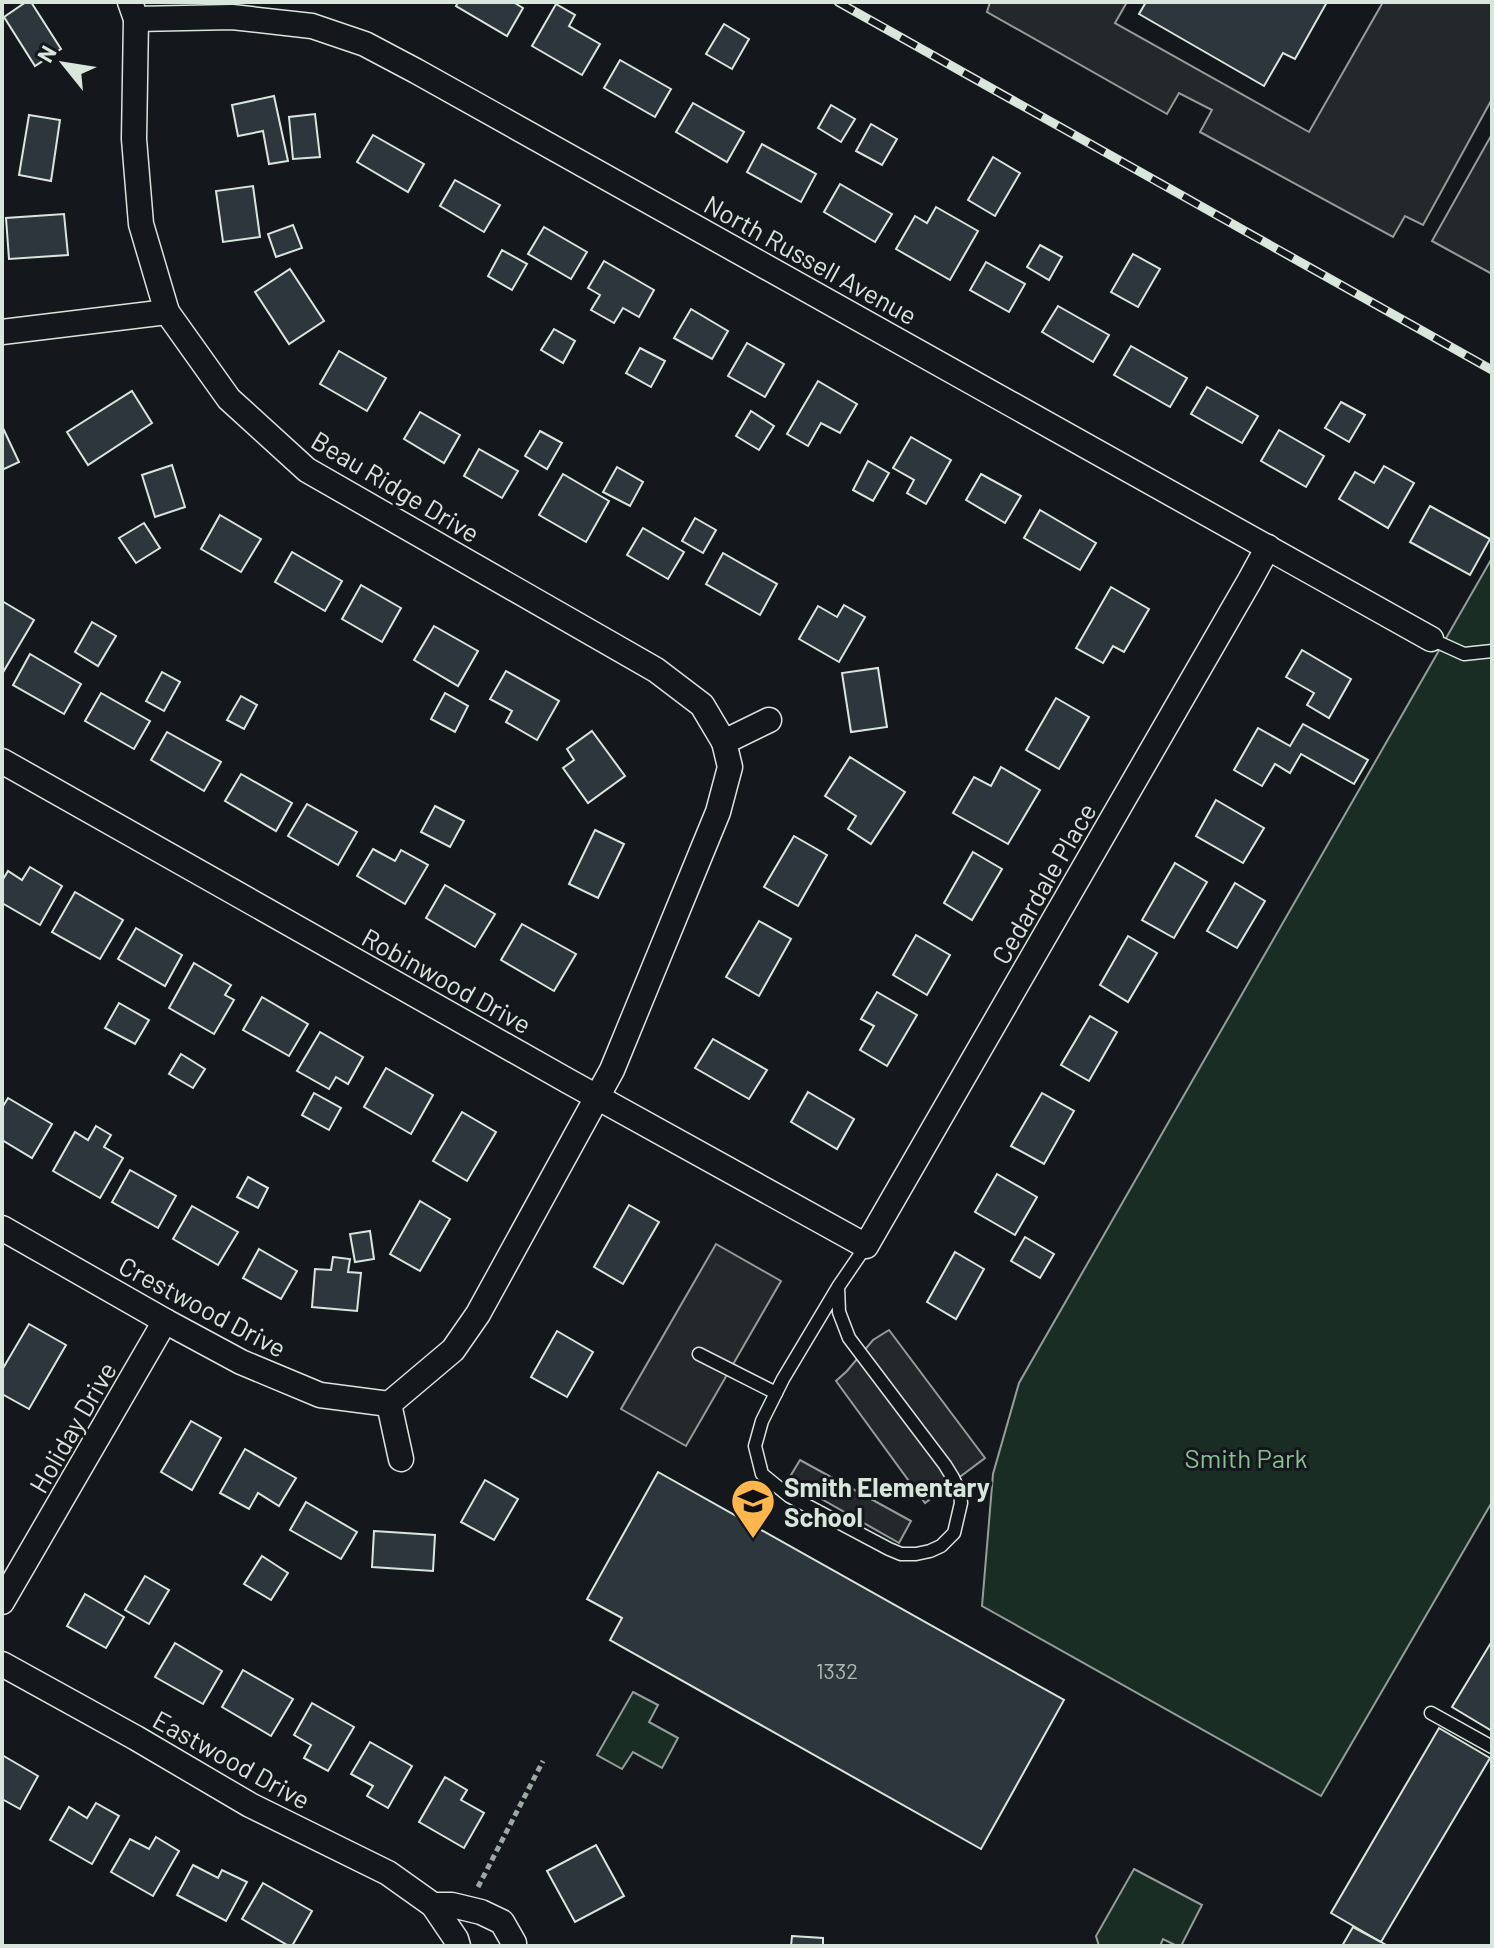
<svg xmlns="http://www.w3.org/2000/svg" width="1494" height="1948" viewBox="0 0 1494 1948" font-family="Barlow,sans-serif">
  <rect width="100%" height="100%" fill="#14181c"/>
  <g fill="#1a2d24" stroke="#939e99" stroke-width="2">
    <polygon points="1492,558 1492,1502 1321,1796 982,1606 993,1474 1019,1383"/>
    <polygon points="633,1692 658,1705 649,1722 678,1738 662,1768 633,1752 622,1769 597,1755"/>
    <polygon points="1134,1869 1202,1905 1181,1946 1177,1946 1163,1939 1160,1946 1099,1946 1096,1936"/>
  </g>
  <g fill="#24282b" stroke="#939e99" stroke-width="2">
    <polygon points="990,2 1127,2 1115,23 1309,132 1383,2 1492,2 1492,99 1423,225 1405,216 1393,237 1200,132 1212,110 1179,93 1167,114 987,12"/>
    <polygon points="1492,134 1492,274 1432,241"/>
    <polygon points="716,1244 781,1281 686,1446 621,1409"/>
    <polygon points="889,1330 985,1458 925,1503 836,1381 847,1371 873,1340"/>
    <polygon points="800,1460 911,1521 899,1543 788,1480"/>
  </g>
  <g fill="#2c363c" stroke="#d8e6dc" stroke-width="2">
    <polygon points="26,2 31,2 61,49 35,66 4,17"/>
    <polygon points="458,2 513,2 523,8 507,36 456,6"/>
    <polygon points="1146,2 1327,2 1295,59 1283,53 1264,86 1139,14"/>
    <polygon points="556,4 575,15 569,26 600,44 582,75 532,46"/>
    <polygon points="724,24 749,39 732,69 706,54"/>
    <polygon points="620,60 671,89 655,117 604,88"/>
    <polygon points="274,96 288,161 269,164 263,131 238,136 232,105"/>
    <polygon points="693,103 744,132 727,162 676,132"/>
    <polygon points="831,105 855,119 841,142 818,128"/>
    <polygon points="315,114 320,157 293,159 289,117"/>
    <polygon points="29,115 60,120 51,181 19,175"/>
    <polygon points="871,124 897,139 882,165 856,151"/>
    <polygon points="373,135 424,164 408,192 357,162"/>
    <polygon points="762,144 816,174 801,202 747,172"/>
    <polygon points="993,157 1020,173 995,216 968,200"/>
    <polygon points="455,180 500,205 484,232 440,206"/>
    <polygon points="840,184 892,214 875,242 824,212"/>
    <polygon points="253,186 260,237 223,242 216,191"/>
    <polygon points="936,207 978,231 950,280 896,249 915,216 927,223"/>
    <polygon points="64,214 68,255 9,259 6,218"/>
    <polygon points="293,225 302,248 276,257 268,234"/>
    <polygon points="544,227 587,252 571,279 528,254"/>
    <polygon points="1040,245 1062,257 1049,280 1027,267"/>
    <polygon points="502,250 527,264 512,290 488,276"/>
    <polygon points="1133,254 1160,269 1138,307 1111,292"/>
    <polygon points="604,261 654,290 639,317 623,308 614,323 591,310 600,295 588,288"/>
    <polygon points="986,262 1025,284 1009,312 970,290"/>
    <polygon points="290,269 324,321 289,344 255,292"/>
    <polygon points="1058,306 1109,335 1093,362 1042,332"/>
    <polygon points="691,309 728,331 712,359 674,338"/>
    <polygon points="554,329 575,341 563,363 541,350"/>
    <polygon points="747,343 784,364 765,397 728,376"/>
    <polygon points="1131,346 1187,378 1170,407 1114,375"/>
    <polygon points="640,348 665,361 651,387 626,373"/>
    <polygon points="339,351 386,378 367,411 320,384"/>
    <polygon points="818,381 857,404 840,433 821,423 808,446 787,434"/>
    <polygon points="1207,387 1258,416 1242,443 1191,414"/>
    <polygon points="132,391 152,423 88,465 67,432"/>
    <polygon points="1341,402 1365,415 1349,442 1325,428"/>
    <polygon points="751,411 774,426 759,450 736,436"/>
    <polygon points="420,412 460,435 444,463 404,439"/>
    <polygon points="2,426 19,462 2,470"/>
    <polygon points="1279,430 1324,456 1306,487 1261,461"/>
    <polygon points="540,431 562,443 547,469 525,456"/>
    <polygon points="911,437 951,460 926,504 907,493 914,480 893,468"/>
    <polygon points="479,449 518,471 502,498 464,476"/>
    <polygon points="868,461 889,473 873,501 853,490"/>
    <polygon points="172,465 185,507 155,517 142,475"/>
    <polygon points="1384,466 1414,483 1388,528 1339,499 1355,472 1374,483"/>
    <polygon points="617,467 643,482 630,506 603,492"/>
    <polygon points="563,474 609,501 586,542 539,515"/>
    <polygon points="981,474 1021,496 1005,523 966,500"/>
    <polygon points="1430,506 1490,539 1470,575 1410,542"/>
    <polygon points="1040,510 1096,543 1080,570 1024,538"/>
    <polygon points="220,515 261,539 241,572 201,549"/>
    <polygon points="695,518 716,530 703,553 682,541"/>
    <polygon points="144,523 160,548 136,563 119,538"/>
    <polygon points="643,528 684,552 668,579 627,555"/>
    <polygon points="292,552 342,581 325,611 275,582"/>
    <polygon points="723,553 777,584 760,615 706,584"/>
    <polygon points="361,585 401,608 382,642 342,619"/>
    <polygon points="1111,587 1149,609 1124,652 1113,646 1103,663 1076,648"/>
    <polygon points="2,601 34,620 2,674"/>
    <polygon points="844,605 865,617 839,662 799,639 818,606 837,617"/>
    <polygon points="92,622 116,636 98,666 75,652"/>
    <polygon points="434,626 478,651 458,686 414,660"/>
    <polygon points="1302,650 1351,679 1329,718 1307,705 1314,693 1286,677"/>
    <polygon points="30,654 81,684 64,714 13,685"/>
    <polygon points="878,668 887,727 851,732 842,673"/>
    <polygon points="506,671 559,701 537,740 506,722 512,711 490,699"/>
    <polygon points="162,672 180,682 164,711 146,701"/>
    <polygon points="101,693 150,721 134,749 85,721"/>
    <polygon points="445,693 468,706 455,732 431,719"/>
    <polygon points="241,696 257,705 244,729 227,720"/>
    <polygon points="1056,698 1089,717 1059,769 1026,750"/>
    <polygon points="1303,724 1368,760 1354,784 1301,754 1290,773 1275,764 1262,786 1234,770 1258,728 1290,746"/>
    <polygon points="592,731 625,776 588,803 563,768 574,760 567,749"/>
    <polygon points="167,732 221,762 204,791 151,760"/>
    <polygon points="850,757 905,792 871,844 848,829 856,816 825,796"/>
    <polygon points="1001,767 1040,790 1008,844 953,813 974,777 991,786"/>
    <polygon points="241,774 292,803 276,831 225,801"/>
    <polygon points="1216,800 1264,828 1243,863 1196,836"/>
    <polygon points="307,804 357,832 338,865 288,836"/>
    <polygon points="435,806 464,821 450,847 421,832"/>
    <polygon points="595,830 624,844 598,898 569,884"/>
    <polygon points="794,836 827,855 798,906 764,887"/>
    <polygon points="373,849 395,861 401,850 428,865 405,904 357,876"/>
    <polygon points="973,852 1002,869 972,920 944,903"/>
    <polygon points="1175,863 1207,882 1174,938 1142,920"/>
    <polygon points="30,867 62,886 40,925 2,903 2,881 8,871 22,880"/>
    <polygon points="1235,883 1265,901 1237,948 1207,931"/>
    <polygon points="445,885 495,914 475,947 426,918"/>
    <polygon points="75,892 123,920 100,959 52,932"/>
    <polygon points="759,921 791,939 759,996 726,977"/>
    <polygon points="522,924 576,954 554,991 501,960"/>
    <polygon points="136,928 182,955 165,986 118,959"/>
    <polygon points="916,935 950,955 927,995 893,975"/>
    <polygon points="1128,936 1157,953 1128,1002 1100,985"/>
    <polygon points="194,963 231,985 225,995 234,1000 214,1034 169,1008"/>
    <polygon points="877,992 917,1015 887,1066 860,1050 874,1026 861,1019"/>
    <polygon points="262,997 308,1024 289,1056 243,1030"/>
    <polygon points="119,1003 149,1020 135,1044 105,1028"/>
    <polygon points="1090,1016 1117,1032 1089,1081 1061,1065"/>
    <polygon points="320,1032 363,1057 348,1084 336,1077 329,1089 297,1071"/>
    <polygon points="713,1039 767,1070 749,1099 695,1068"/>
    <polygon points="181,1054 205,1069 193,1088 169,1074"/>
    <polygon points="386,1068 433,1095 411,1134 364,1107"/>
    <polygon points="808,1092 854,1119 837,1149 791,1122"/>
    <polygon points="314,1093 341,1108 329,1130 302,1115"/>
    <polygon points="1042,1093 1074,1111 1044,1164 1011,1146"/>
    <polygon points="8,1098 52,1124 32,1158 2,1140 2,1108"/>
    <polygon points="462,1112 496,1132 467,1181 433,1161"/>
    <polygon points="96,1126 111,1135 104,1147 123,1158 100,1198 53,1171 75,1132 88,1140"/>
    <polygon points="130,1170 176,1196 158,1228 112,1202"/>
    <polygon points="997,1174 1037,1197 1015,1235 975,1212"/>
    <polygon points="248,1177 268,1188 258,1208 237,1197"/>
    <polygon points="420,1201 450,1219 420,1271 390,1254"/>
    <polygon points="629,1205 659,1222 623,1284 594,1267"/>
    <polygon points="192,1206 238,1232 218,1265 173,1239"/>
    <polygon points="370,1231 374,1259 355,1262 350,1234"/>
    <polygon points="1025,1237 1054,1254 1040,1278 1011,1261"/>
    <polygon points="259,1249 297,1271 281,1299 243,1278"/>
    <polygon points="955,1252 984,1269 956,1319 927,1302"/>
    <polygon points="333,1257 350,1259 348,1272 361,1273 357,1311 312,1307 315,1269 331,1270"/>
    <polygon points="29,1324 66,1345 29,1409 2,1394 2,1370"/>
    <polygon points="557,1331 593,1352 567,1397 531,1377"/>
    <polygon points="191,1421 221,1438 192,1490 161,1472"/>
    <polygon points="245,1449 296,1478 279,1506 258,1493 249,1509 220,1493"/>
    <polygon points="658,1472 1064,1700 981,1849 610,1640 622,1618 587,1599"/>
    <polygon points="485,1480 518,1499 494,1540 461,1522"/>
    <polygon points="306,1502 357,1532 341,1559 290,1530"/>
    <polygon points="374,1531 435,1535 433,1571 372,1567"/>
    <polygon points="262,1556 288,1573 271,1600 244,1584"/>
    <polygon points="145,1576 169,1590 149,1624 125,1610"/>
    <polygon points="85,1594 124,1617 106,1648 67,1626"/>
    <polygon points="1492,1641 1492,1731 1452,1707"/>
    <polygon points="175,1643 222,1671 203,1704 155,1677"/>
    <polygon points="243,1670 293,1699 271,1736 222,1707"/>
    <polygon points="312,1703 354,1727 328,1771 304,1758 311,1745 294,1735"/>
    <polygon points="1439,1728 1490,1758 1381,1942 1331,1913"/>
    <polygon points="370,1742 412,1766 388,1808 367,1796 373,1786 351,1774"/>
    <polygon points="2,1755 38,1776 20,1809 2,1799"/>
    <polygon points="445,1777 467,1790 461,1800 484,1813 464,1848 419,1822"/>
    <polygon points="96,1803 119,1816 92,1864 50,1840 69,1807 87,1818"/>
    <polygon points="156,1837 179,1851 153,1896 111,1872 130,1839 149,1849"/>
    <polygon points="596,1845 624,1896 575,1922 547,1871"/>
    <polygon points="193,1865 218,1878 222,1870 247,1882 226,1921 177,1895"/>
    <polygon points="263,1883 312,1911 292,1946 289,1946 242,1919"/>
    <polygon points="1353,1927 1381,1942 1388,1946 1342,1946"/>
    <polygon points="792,1936 823,1938 823,1946 791,1946"/>
  </g>
  <g fill="none" stroke-linecap="round" stroke-linejoin="round">
    <g stroke="#d8e6dc" stroke-width="15">
      <g id="lane">
        <polyline points="1431,639 1464,654 1492,651"/>
        <polyline points="838,1287 783,1379 762,1421 755,1446 762,1474 789,1496 889,1549 901,1554 916,1554 930,1551 941,1546 954,1533 961,1503 960,1493 953,1478 945,1465 849,1338 839,1312 838,1287 866,1246"/>
        <polyline points="699,1354 776,1393"/>
        <polyline points="1431,1713 1492,1747"/>
      </g>
    </g>
    <g stroke="#d8e6dc" stroke-width="27">
      <g id="street">
        <polyline points="130,2 136,19 134,139 141,224 167,312 229,399 307,470 656,670 702,705 724,742"/>
        <polyline points="136,19 232,17 312,26 365,44 416,71 1431,639"/>
        <polyline points="2,332 167,312"/>
        <polyline points="2,761 568,1081 866,1246 1250,580 1268,547"/>
        <polyline points="2,1228 165,1321 241,1362 320,1395 389,1404 401,1459"/>
        <polyline points="389,1404 453,1350 478,1314 612,1070 718,812 730,767 724,742 769,720"/>
        <polyline points="2,1602 165,1321"/>
        <polyline points="2,1664 136,1738 250,1805 388,1873 433,1905 452,1905 481,1912 502,1922 514,1943 513,1946"/>
        <polyline points="433,1905 456,1939 458,1946"/>
      </g>
    </g>
    <polyline stroke="#9da8a2" stroke-width="5" stroke-dasharray="6 4" stroke-linecap="butt" points="478,1887 543,1761"/>
    <use href="#lane" stroke="#14181c" stroke-width="12"/>
    <use href="#street" stroke="#14181c" stroke-width="24"/>
    <g stroke="#d8e6dc" stroke-width="9">
      <polyline id="rail" points="838,2 1492,370"/>
    </g>
    <use href="#rail" stroke="#14181c" stroke-width="6" stroke-dasharray="18" stroke-linecap="butt"/>
  </g>
  <defs>
    <g id="school-pin" transform="scale(2.3)"><path d="M0 17L-7.5 6A9.5 9.5 0 1 1 7.5 6Z" fill="#ffb74d" stroke="#14181c"/><path d="M0-5L7-2L0 1L-7-2ZM-4 1L0 2.5L4 1V4Q0 6-4 4Z" fill="#111"/></g>
  </defs>
  <g fill-rule="evenodd">
    <use href="#school-pin" x="753" y="1501"/>
  </g>
  <g text-anchor="middle" dominant-baseline="central" stroke-width="6" stroke-linejoin="round" paint-order="stroke">
    <g font-size="22" fill="#adbab4">
      <text x="837" y="1670">1332</text>
    </g>
    <g font-size="26" fill="#d8e6dc" stroke="#14181c">
      <text transform="translate(811 259) rotate(29)">North Russell Avenue</text>
      <text transform="translate(396 486) rotate(31)">Beau Ridge Drive</text>
      <text transform="translate(1043 883) rotate(-60)">Cedardale Place</text>
      <text transform="translate(447 980) rotate(29)">Robinwood Drive</text>
      <text transform="translate(203 1306) rotate(28)">Crestwood Drive</text>
      <text transform="translate(72 1427) rotate(-60)">Holiday Drive</text>
      <text transform="translate(232 1759) rotate(29)">Eastwood Drive</text>
    </g>
    <g font-size="26" fill="#8ac095" stroke="#14181c">
      <text x="1246" y="1457">Smith Park</text>
    </g>
    <g font-size="26" font-weight="bold" fill="#d8e6dc" stroke="#14181c" text-anchor="start">
      <text x="784" y="1486">Smith Elementary<tspan x="784" dy="30">School</tspan></text>
    </g>
  </g>
  <rect width="1494" height="1948" fill="none" stroke="#d8e6dc" stroke-width="8"/>
  <g transform="translate(64 64) rotate(300)" stroke="#14181c" stroke-width="6" paint-order="stroke">
  <path d="M0-6L14 30L0 20L-14 30Z" fill="#d8e6dc"/>
  <text y="-12" font-size="22" font-weight="bold" text-anchor="middle" fill="#d8e6dc">N</text>
  </g>
</svg>
